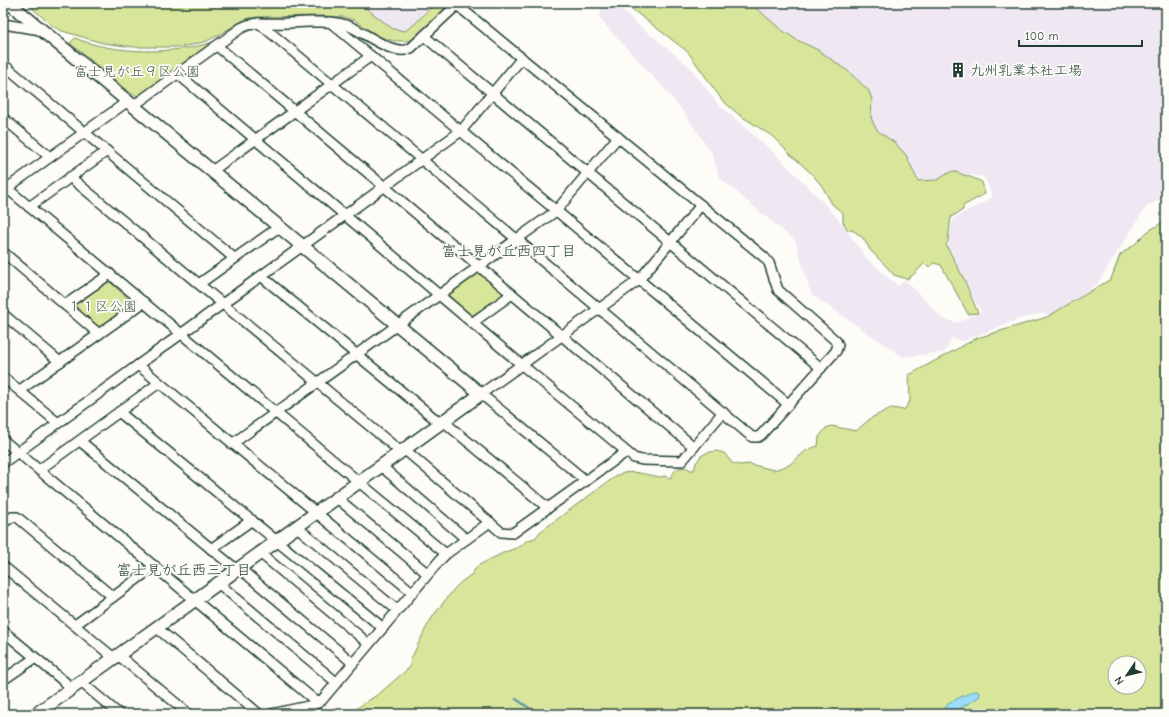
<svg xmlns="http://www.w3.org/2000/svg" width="1169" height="717" viewBox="0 0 1169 717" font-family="'Comic Neue','Klee One',sans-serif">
  <rect width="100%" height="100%" fill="#fdfcf7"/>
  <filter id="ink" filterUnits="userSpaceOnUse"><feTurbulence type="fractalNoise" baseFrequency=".025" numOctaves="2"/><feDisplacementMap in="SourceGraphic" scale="8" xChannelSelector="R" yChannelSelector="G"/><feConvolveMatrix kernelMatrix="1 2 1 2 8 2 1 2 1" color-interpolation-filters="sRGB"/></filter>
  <g filter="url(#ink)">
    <g fill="#efe7f2">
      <polygon points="359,3 437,3 428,10 415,24 405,31 393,29"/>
      <polygon points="600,3 615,3 637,24 689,66 719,105 775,154 821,200 842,224 866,258 884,274 898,286 905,280 942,318 957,323 981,312 948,248 951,226 954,218 993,197 984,177 952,171 937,180 919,180 906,155 895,143 878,130 873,123 871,117 871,95 869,91 849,72 818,50 797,40 780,29 761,12 749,3 1166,3 1166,190 1162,198 1146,207 1097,284 1072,303 1054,315 1039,314 1019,319 963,341 951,338 945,352 903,357 811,294 795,240 765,216 719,177 713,155 687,117 671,96 599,18 601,10"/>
    </g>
    <g fill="#d7e69a" stroke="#7b9267" fill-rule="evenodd">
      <polygon points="26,3 359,3 393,29 405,31 415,24 428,10 437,3 453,3 417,36 410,41 395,41 386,39 377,35 354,20 343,17 321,16 255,17 245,19 217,36 207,41 196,44 180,47 133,47 103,43 62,31 54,27"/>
      <path d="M627,3h122l12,9 19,17 17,11 21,10 31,22 20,19 3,9 -1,17 2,6 5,8 17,12 11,12 12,26 19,-1 15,-9c10,3 20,6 30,11l3,12 -22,12v4l-12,7 -3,24 -2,4 18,34 14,34 -10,1 -27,-49 -7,-2 -5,4 -4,-4 -11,11 -7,5 -13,-4 -9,-10 -14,-14 -8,-13 -9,-7 -7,-2 -4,-7v-9l-11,-9 -10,-18 -11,-13 -21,-19 -18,-18 -34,-22 -16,-14 -34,-48 -55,-42z"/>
      <path d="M75,38c37,16 99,17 138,4l1,2 -76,52 -8,-3 -60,-50z"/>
      <path d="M1166,220v494h-32v-2l-1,2h-785l32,-21 30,-26 1,-8 14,-29 8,-14 21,-27 7,-7 11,-8 5,-8 26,-13 18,-7 5,-5 9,-3 6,-7 75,-55c15,-8 28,-1 44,1l4,-1 7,2c2,-5 5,-11 11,-10l3,-1 6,3h3l2,-7 5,-7 5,-3 10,-2 8,2 8,10 7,2 10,-1 25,6 15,-5 18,-15 11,-4 1,-9 7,-9 5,-2 25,5 15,-13 20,-10 13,2 6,-9 -1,-26 68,-37 70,-21 64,-38 9,-24 15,-11 12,-12zM1115,663h24v24h-24z"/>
      <polygon points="477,273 480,273 504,293 504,295 473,315 470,315 448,295 447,293"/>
      <polygon points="105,282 110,282 133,303 133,305 100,328 97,327 72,305"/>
    </g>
    <polygon fill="#99dcfb" stroke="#689cab" points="974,691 977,691 980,694 979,697 951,714 948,714 946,712 945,708 950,702"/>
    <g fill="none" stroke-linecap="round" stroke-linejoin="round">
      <polyline stroke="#689cab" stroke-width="2.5" points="516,699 535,712 547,714"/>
      <g stroke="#1f3d34" stroke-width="12">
        <g id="street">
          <polyline points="330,22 788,404"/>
          <polyline points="259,23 752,437 758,437 761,435 836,351 838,345 836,341 778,290 769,263 764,257 457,5"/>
          <polyline points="3,24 41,30"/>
          <polyline points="424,36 821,368"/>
          <polyline points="217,46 694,447"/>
          <polyline points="3,64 234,258"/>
          <polyline points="178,74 522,365 634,458 642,460 682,461 723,412"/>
          <path d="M133,106l108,-78 7,-3 11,-2c17,1 34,0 50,-1 14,0 27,-1 40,4 15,6 46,32 62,22l48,-45"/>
          <polyline points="3,118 50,157"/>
          <polyline points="212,171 371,56"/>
          <polyline points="70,177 401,452"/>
          <polyline points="3,185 359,482 446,554"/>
          <polyline points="3,191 128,101"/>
          <polyline points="29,207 107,151"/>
          <polyline points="3,252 99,334"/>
          <polyline points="261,276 440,423"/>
          <polyline points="199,284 279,227"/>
          <polyline points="65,305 110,274"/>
          <polyline points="3,314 60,362"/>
          <polyline points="472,323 512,294"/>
          <polyline points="138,365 412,592"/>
          <polyline points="3,377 58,423"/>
          <polyline points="20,390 144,302"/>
          <polyline points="119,412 383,628"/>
          <polyline points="443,421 548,508"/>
          <polyline points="3,440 318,703"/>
          <polyline points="80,441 237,570"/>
          <polyline points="232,444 556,211 618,137"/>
          <polyline points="404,449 501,532 513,533 626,452"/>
          <polyline points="3,463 461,131 522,58"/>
          <polyline points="381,466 466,539"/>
          <polyline points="39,470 159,383"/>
          <polyline points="586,481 481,394 639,280 701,205"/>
          <polyline points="337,498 428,574"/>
          <polyline points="3,523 12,517 17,517 113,597"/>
          <polyline points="297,527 397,610"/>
          <polyline points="211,549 252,520"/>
          <polyline points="260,553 369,644"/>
          <polyline points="3,566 114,658"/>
          <polyline points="239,568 353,663"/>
          <polyline points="218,583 336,682"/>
          <polyline points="75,625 155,566"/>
          <polyline points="157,628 259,714"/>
          <polyline points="3,631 72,688"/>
          <polyline points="118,655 189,714"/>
          <polyline points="3,680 35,658"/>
          <polyline points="81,682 119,714"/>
          <polyline points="271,714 313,705 322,700 440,560 446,554 490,522"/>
        </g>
      </g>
      <g stroke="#1f3d34" stroke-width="15">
        <polyline id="secondary" points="9,3 481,394 195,600 36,714"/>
      </g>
      <use href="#street" stroke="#fdfcf7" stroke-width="9"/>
      <use href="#secondary" stroke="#fdfcf7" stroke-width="12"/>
    </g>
  </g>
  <defs>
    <g id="building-bare" transform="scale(1.2)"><path d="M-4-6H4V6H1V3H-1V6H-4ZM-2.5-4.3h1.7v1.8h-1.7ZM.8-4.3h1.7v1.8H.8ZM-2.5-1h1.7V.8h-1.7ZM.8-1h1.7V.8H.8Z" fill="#1f3d34" stroke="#fdfcf7" stroke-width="2.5" paint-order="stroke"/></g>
  </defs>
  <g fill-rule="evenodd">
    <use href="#building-bare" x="958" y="70"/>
  </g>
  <g text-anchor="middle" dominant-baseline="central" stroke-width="3.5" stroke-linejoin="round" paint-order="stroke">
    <g font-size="14" fill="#1f3d34" stroke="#fdfcf7" text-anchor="start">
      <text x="970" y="70">九州乳業本社工場</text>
    </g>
    <g font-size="14" fill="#445f48" stroke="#fdfcf7">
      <text x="137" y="71">富士見が丘９区公園</text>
      <text x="102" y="306">１１区公園</text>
    </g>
    <g font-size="15" fill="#1f3d34" stroke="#fdfcf7">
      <text x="509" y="251">富士見が丘西四丁目</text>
      <text x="184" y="570">富士見が丘西三丁目</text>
    </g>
  </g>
  <rect width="1169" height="717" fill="none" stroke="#fdfcf7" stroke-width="16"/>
  <rect x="8" y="8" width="1153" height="701" fill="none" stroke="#1f3d34" stroke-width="1.5" filter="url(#ink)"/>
  <g transform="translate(1127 675) rotate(235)"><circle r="19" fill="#fdfcf7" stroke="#a4b0a9"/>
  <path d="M0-3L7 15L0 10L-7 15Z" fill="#1f3d34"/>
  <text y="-6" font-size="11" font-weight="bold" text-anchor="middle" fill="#1f3d34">N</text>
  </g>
  <path d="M1019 40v6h123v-6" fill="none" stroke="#1f3d34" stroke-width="2"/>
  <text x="1025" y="40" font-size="12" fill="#1f3d34" stroke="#fdfcf7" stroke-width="3" paint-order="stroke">100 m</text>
</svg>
